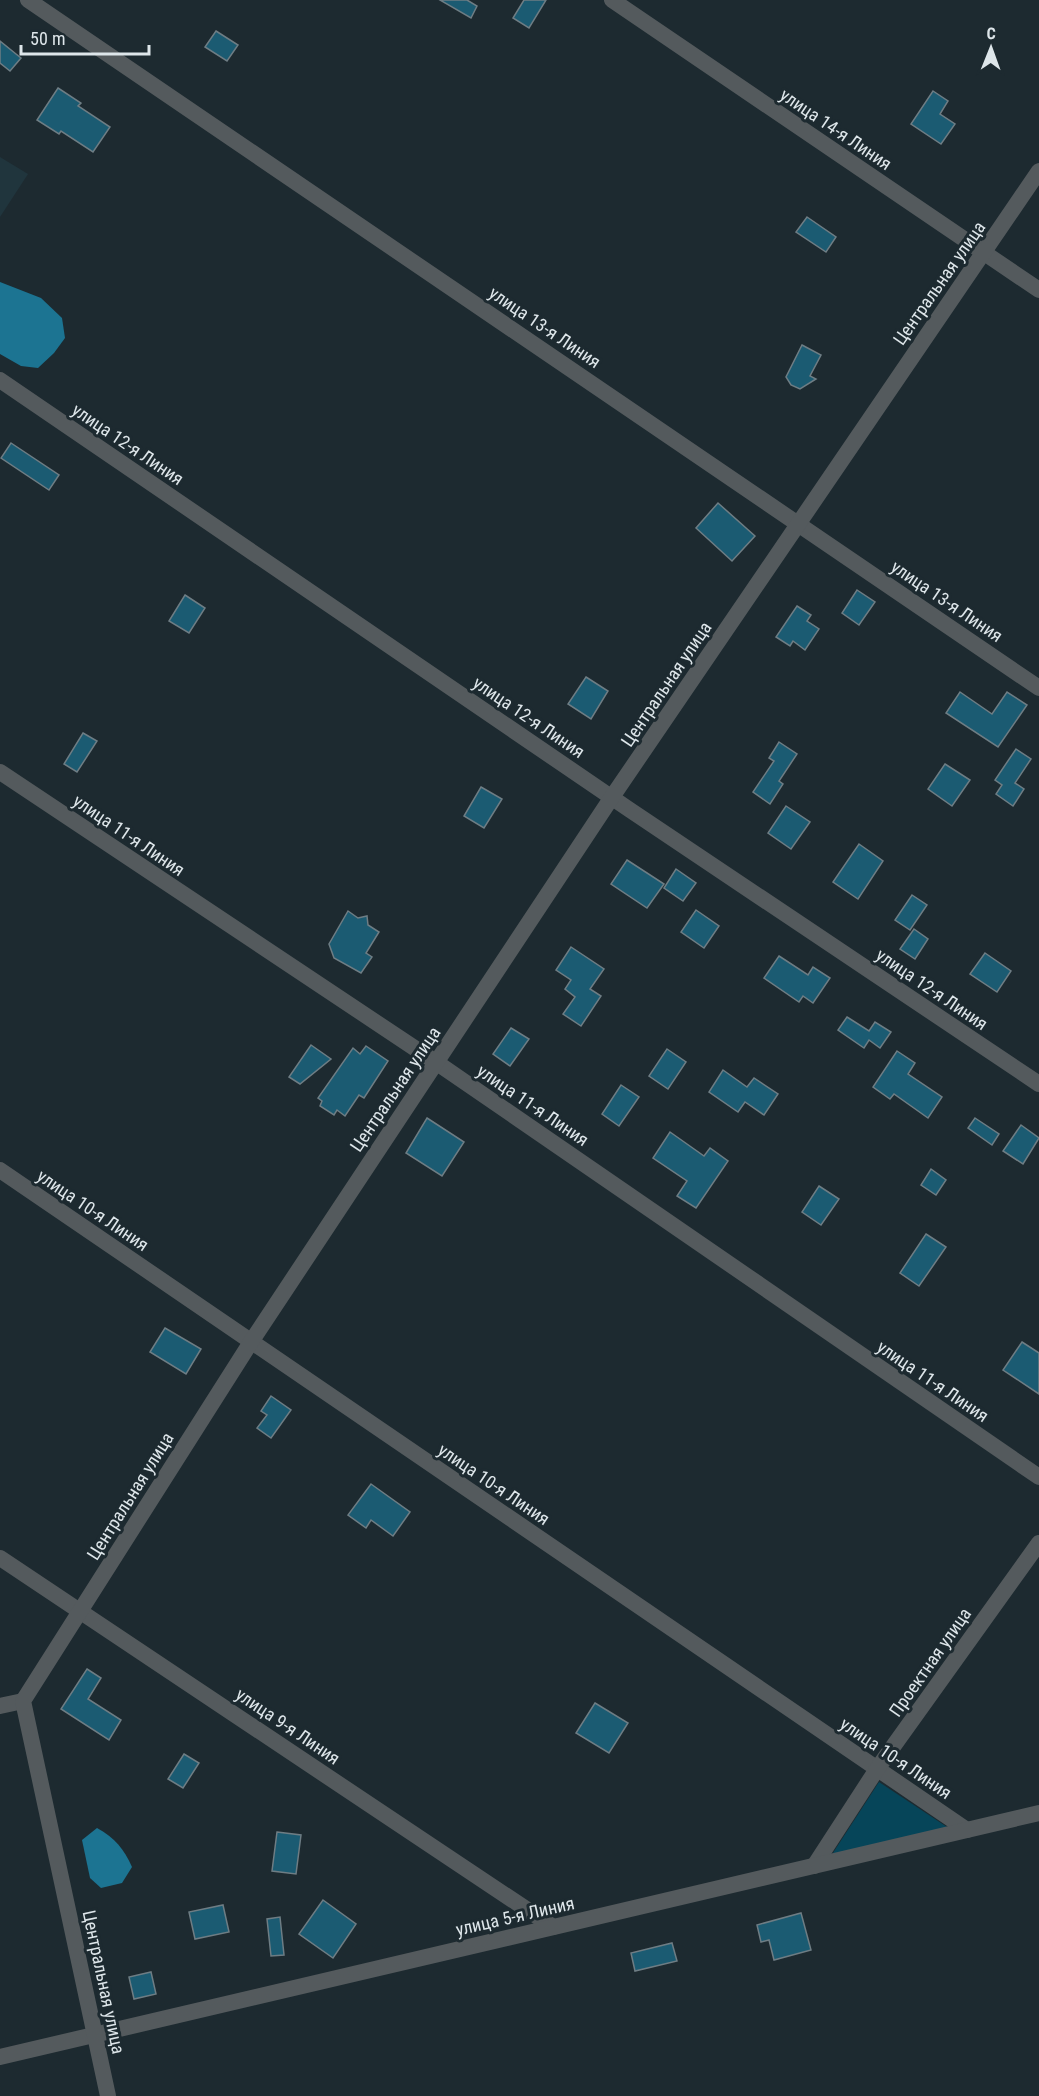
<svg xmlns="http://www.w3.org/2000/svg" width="1039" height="2096" viewBox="0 0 1039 2096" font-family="'Roboto Condensed',sans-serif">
  <rect width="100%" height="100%" fill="#1d2a30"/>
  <polygon fill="#20353d" points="0,157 28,174 0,217"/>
  <polygon fill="#064559" points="879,1782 950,1829 831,1856"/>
  <g fill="#1c7492">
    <polygon points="0,282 41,298 62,318 65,338 54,353 38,368 21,366 0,354"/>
    <path d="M97,1828c18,10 27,21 35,39l-10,16 -21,5 -11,-10 -8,-38z"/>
  </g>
  <g fill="#1b5b72" stroke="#6e7d84" stroke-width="1.5">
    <polygon points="440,0 467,0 477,6 471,18"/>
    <polygon points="524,0 546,0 529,28 513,18"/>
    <polygon points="216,31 238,45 227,61 205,47"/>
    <polygon points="0,41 21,58 10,71 0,63"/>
    <polygon points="58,88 81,103 78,106 110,127 93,152 61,131 59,134 37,120"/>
    <polygon points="933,91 948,101 940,114 955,124 941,144 911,124"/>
    <polygon points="807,217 836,237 826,252 796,232"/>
    <polygon points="802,345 821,355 810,376 816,379 800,389 791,385 786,377"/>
    <polygon points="11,443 59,475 49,490 1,458"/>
    <polygon points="718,503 755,536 732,561 696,528"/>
    <polygon points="857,590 875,602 859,625 842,613"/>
    <polygon points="185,595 205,608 189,633 169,621"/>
    <polygon points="797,606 811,615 807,621 819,629 805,650 793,641 790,646 776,637"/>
    <polygon points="586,677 608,691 591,719 568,704"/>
    <polygon points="960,692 992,714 1007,692 1027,705 998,747 946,713"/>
    <polygon points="83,733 97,741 77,772 64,764"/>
    <polygon points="779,742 797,754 779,781 783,784 770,804 753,792 774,761 769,758"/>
    <polygon points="1016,749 1031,759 1015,783 1024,789 1013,806 996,794 1002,785 995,780"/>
    <polygon points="945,764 970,780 952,806 928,789"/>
    <polygon points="481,787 502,799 484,828 464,816"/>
    <polygon points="786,806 810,822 791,849 768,833"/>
    <polygon points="859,844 883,861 858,899 833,882"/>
    <polygon points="627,860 664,884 647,908 611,884"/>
    <polygon points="676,869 696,883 683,901 664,888"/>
    <polygon points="912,895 927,905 910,930 895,920"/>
    <polygon points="696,910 719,926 704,948 681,932"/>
    <polygon points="348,911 358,918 367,916 368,925 379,932 366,953 372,957 361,973 334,958 329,944"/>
    <polygon points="914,929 928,939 915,959 900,949"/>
    <polygon points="571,947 604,969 590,989 601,996 581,1026 563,1014 575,997 565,989 571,980 556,970"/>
    <polygon points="985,953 1011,971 997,992 970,974"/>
    <polygon points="779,956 808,975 813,967 830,978 813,1003 803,996 799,1002 764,978"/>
    <polygon points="847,1017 869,1031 875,1022 891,1032 880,1048 869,1040 864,1048 838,1030"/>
    <polygon points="511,1028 529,1039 510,1066 493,1054"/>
    <polygon points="311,1045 331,1059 300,1084 289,1077"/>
    <polygon points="366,1046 388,1061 364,1098 359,1095 345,1116 337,1110 334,1115 320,1106 322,1101 318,1098 353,1048 360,1054"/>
    <polygon points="667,1049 686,1062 668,1089 649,1076"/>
    <polygon points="897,1051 915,1063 908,1074 942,1097 928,1118 894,1094 890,1099 873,1087"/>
    <polygon points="723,1070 747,1087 754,1078 778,1094 764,1115 745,1102 738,1112 709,1092"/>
    <polygon points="621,1085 639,1097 619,1126 602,1114"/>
    <polygon points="427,1118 464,1142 442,1176 406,1153"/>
    <polygon points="975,1118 999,1134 992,1145 968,1128"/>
    <polygon points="1021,1125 1039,1138 1023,1164 1003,1151"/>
    <polygon points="670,1132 704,1156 710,1148 728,1161 696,1208 677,1196 687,1181 653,1158"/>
    <polygon points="931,1169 946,1180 936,1195 921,1185"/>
    <polygon points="819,1186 839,1199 821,1225 802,1212"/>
    <polygon points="926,1234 946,1247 919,1286 900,1273"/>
    <polygon points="165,1328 201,1349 186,1374 150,1352"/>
    <polygon points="1022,1342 1039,1353 1039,1394 1003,1370"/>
    <polygon points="271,1396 291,1410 271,1438 257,1428 267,1415 261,1411"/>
    <polygon points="371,1484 410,1512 393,1536 371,1520 366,1528 348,1515"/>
    <polygon points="87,1669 101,1678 88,1699 121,1720 109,1740 61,1709"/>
    <polygon points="595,1703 628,1723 609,1753 576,1733"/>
    <polygon points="184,1754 199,1763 183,1788 168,1779"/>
    <polygon points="277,1832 301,1835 296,1874 272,1871"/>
    <polygon points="323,1900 356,1924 333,1958 299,1934"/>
    <polygon points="223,1905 229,1932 195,1939 189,1912"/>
    <polygon points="801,1913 811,1950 774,1960 769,1940 761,1942 757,1925"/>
    <polygon points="280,1917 284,1955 271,1956 267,1919"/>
    <polygon points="672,1943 677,1961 635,1971 631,1953"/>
    <polygon points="151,1972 156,1994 134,1999 129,1977"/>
  </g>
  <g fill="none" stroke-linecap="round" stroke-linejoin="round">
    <g stroke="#545a5d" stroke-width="16">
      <polyline points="28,0 1039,688"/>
      <polyline points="612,0 1039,290"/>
      <polyline points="0,380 630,810 1039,1084"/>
      <polyline points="0,772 443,1067 1039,1477"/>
      <polyline points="0,1170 967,1830"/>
      <polyline points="0,1558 553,1927"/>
      <polyline points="0,1706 23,1701"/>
      <polyline points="814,1866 877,1769 1039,1543"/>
      <polyline points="0,2057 1039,1813"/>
      <polyline points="108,2096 23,1701 251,1342 612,797 1039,171"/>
    </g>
  </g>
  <g text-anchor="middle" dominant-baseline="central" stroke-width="6" stroke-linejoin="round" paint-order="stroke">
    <g font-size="18" fill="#dee6ea" stroke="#1d2a30">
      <text transform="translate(836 129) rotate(34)">улица 14-я Линия</text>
      <text transform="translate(939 283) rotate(-55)">Центральная улица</text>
      <text transform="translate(545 327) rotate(34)">улица 13-я Линия</text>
      <text transform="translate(128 444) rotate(34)">улица 12-я Линия</text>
      <text transform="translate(947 601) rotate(34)">улица 13-я Линия</text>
      <text transform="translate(666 684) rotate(-56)">Центральная улица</text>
      <text transform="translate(529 717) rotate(34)">улица 12-я Линия</text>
      <text transform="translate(129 835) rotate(34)">улица 11-я Линия</text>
      <text transform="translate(932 989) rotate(34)">улица 12-я Линия</text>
      <text transform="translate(395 1089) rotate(-56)">Центральная улица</text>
      <text transform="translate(533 1105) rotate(34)">улица 11-я Линия</text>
      <text transform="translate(93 1210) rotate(34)">улица 10-я Линия</text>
      <text transform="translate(933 1381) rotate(34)">улица 11-я Линия</text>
      <text transform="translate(494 1484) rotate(34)">улица 10-я Линия</text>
      <text transform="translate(130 1496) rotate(-58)">Центральная улица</text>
      <text transform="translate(930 1662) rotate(-55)">Проектная улица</text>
      <text transform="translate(288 1726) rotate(34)">улица 9-я Линия</text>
      <text transform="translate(896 1758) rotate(34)">улица 10-я Линия</text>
      <text transform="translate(515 1916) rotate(-13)">улица 5-я Линия</text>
      <text transform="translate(104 1982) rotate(78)">Центральная улица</text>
    </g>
  </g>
  <g transform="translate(991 48) rotate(1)" stroke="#1d2a30" stroke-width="4.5" paint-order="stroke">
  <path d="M0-4.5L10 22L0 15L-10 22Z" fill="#dee6ea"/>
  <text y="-9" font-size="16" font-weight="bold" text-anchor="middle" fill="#dee6ea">С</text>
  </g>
  <path d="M21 45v9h128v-9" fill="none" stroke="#dee6ea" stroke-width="3"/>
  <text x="30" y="45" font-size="18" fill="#dee6ea" stroke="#1d2a30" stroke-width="4.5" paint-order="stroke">50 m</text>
</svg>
